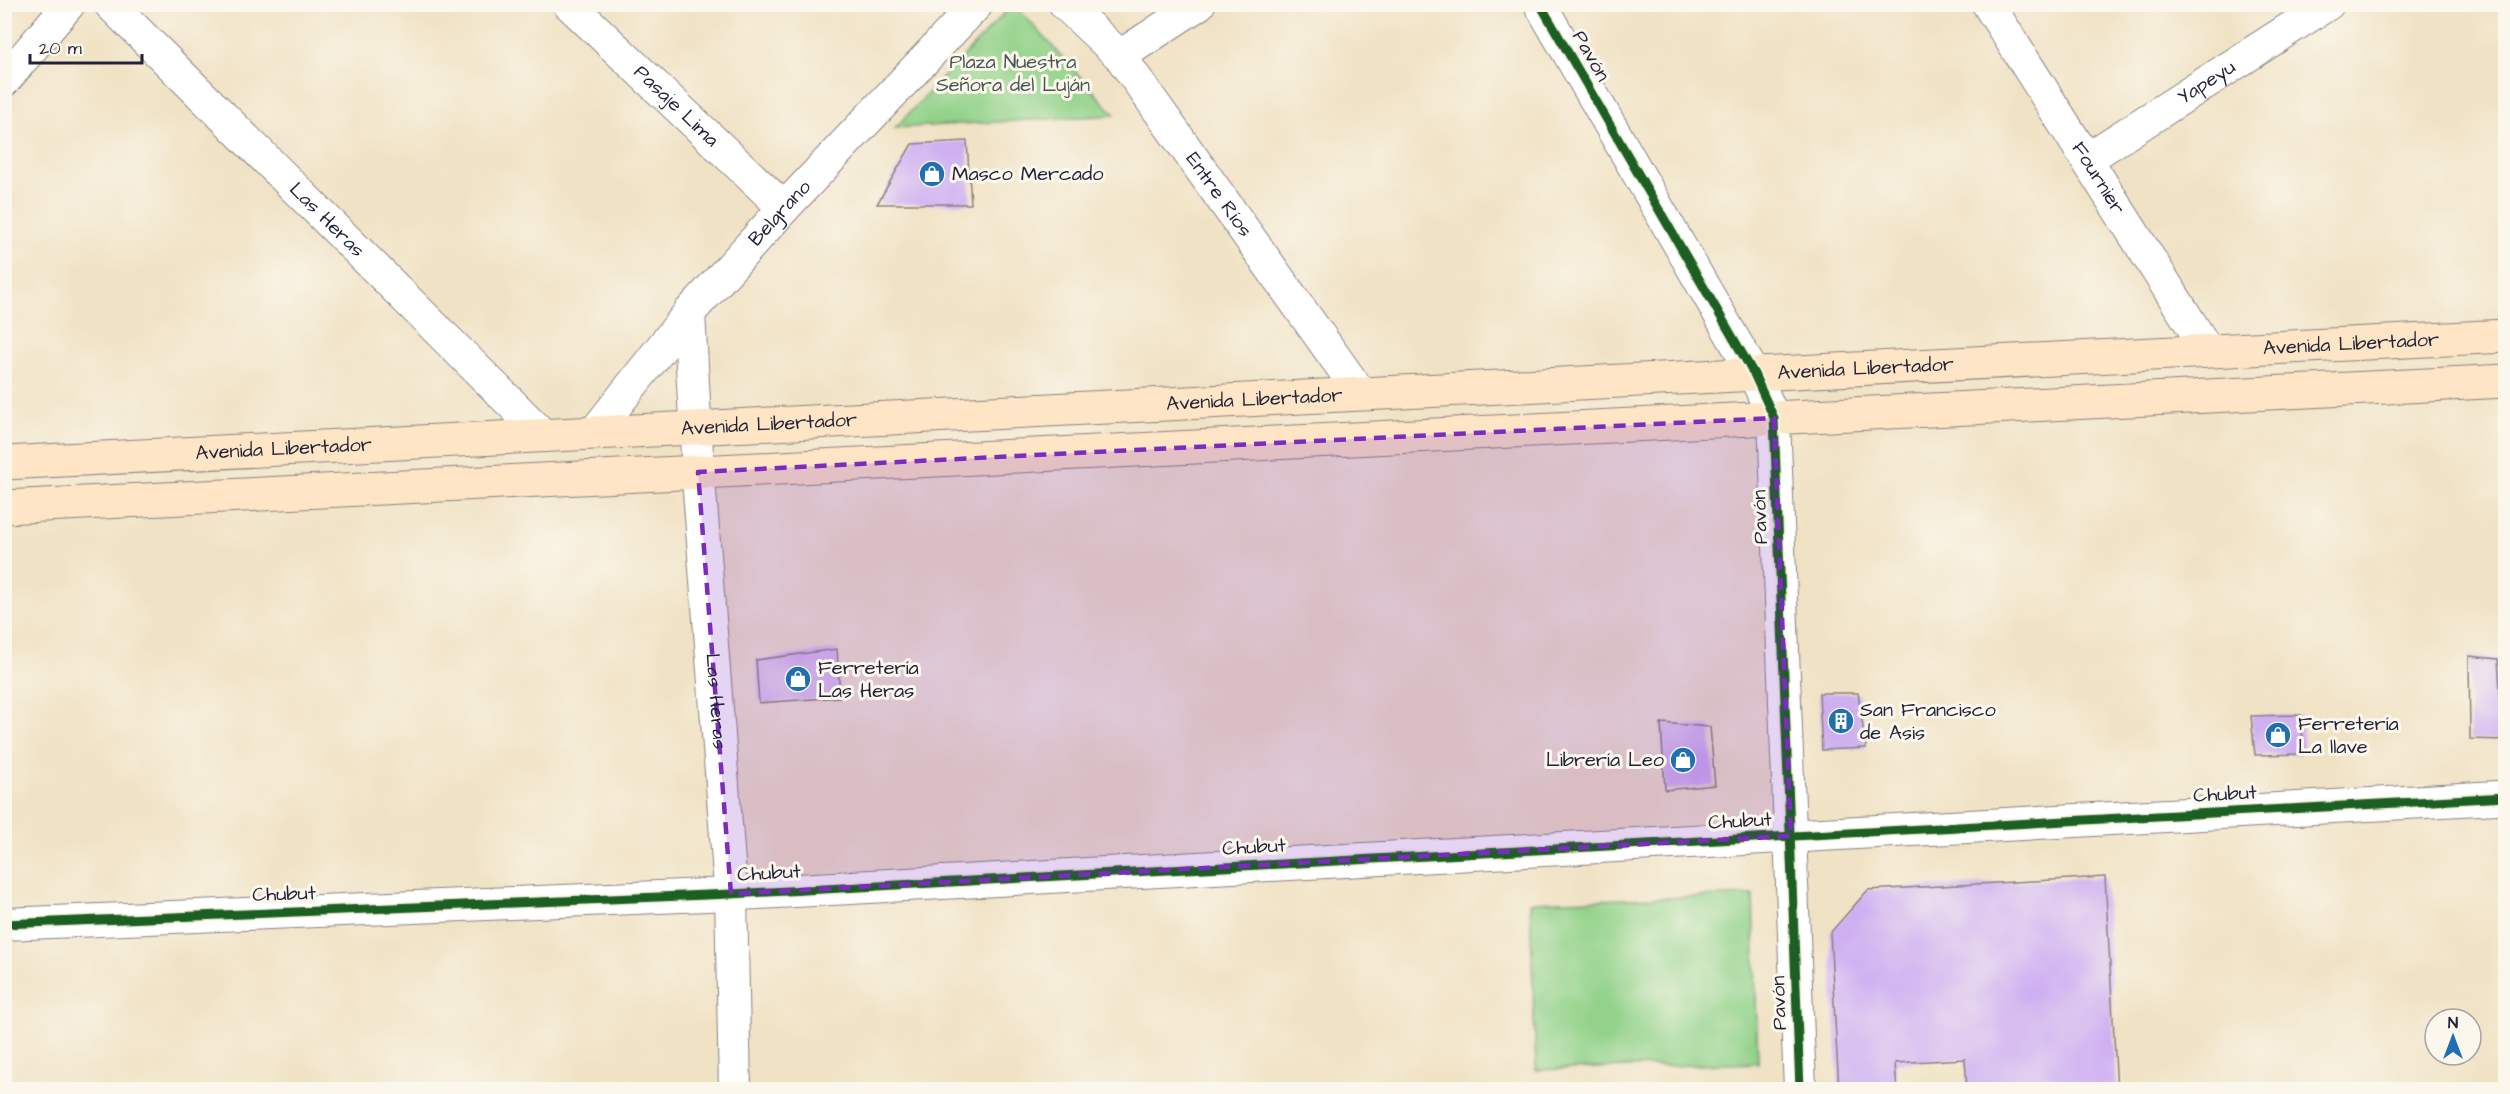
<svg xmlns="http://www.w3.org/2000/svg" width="2510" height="1094" viewBox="0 0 2510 1094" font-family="'Architects Daughter',sans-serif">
  <rect width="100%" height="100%" fill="#fbf7ec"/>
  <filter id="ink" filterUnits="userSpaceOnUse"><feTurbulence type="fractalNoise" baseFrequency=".0167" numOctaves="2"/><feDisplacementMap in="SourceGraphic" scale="12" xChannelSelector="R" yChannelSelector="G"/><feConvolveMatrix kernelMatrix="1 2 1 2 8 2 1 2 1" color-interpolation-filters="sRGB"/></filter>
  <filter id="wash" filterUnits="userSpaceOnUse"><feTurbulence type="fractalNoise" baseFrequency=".008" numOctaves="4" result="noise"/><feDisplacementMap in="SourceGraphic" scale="24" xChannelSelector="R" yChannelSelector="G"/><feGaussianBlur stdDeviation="1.35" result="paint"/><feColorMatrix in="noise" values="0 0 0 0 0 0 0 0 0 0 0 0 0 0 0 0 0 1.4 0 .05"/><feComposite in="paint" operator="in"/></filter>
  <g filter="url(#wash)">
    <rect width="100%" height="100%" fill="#f0e2c4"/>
    <g fill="#92d289" stroke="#5a7a62" stroke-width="1.5">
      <polygon points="1013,4 1015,5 1115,115 895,128"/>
      <polygon points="1753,895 1758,1063 1536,1070 1530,902"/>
    </g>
    <g id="blocks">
      <g fill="#ceaff2">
        <polygon points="967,141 971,204 877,204 912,144"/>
        <polygon points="837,649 840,697 759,703 756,660"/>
        <polygon points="2469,656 2498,659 2503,740 2470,739"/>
        <polygon points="1819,693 1858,693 1866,748 1822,750"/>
        <polygon points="2301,715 2304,754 2255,755 2251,716"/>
        <polygon points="1661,723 1710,727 1715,785 1665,790"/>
        <polygon points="2105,877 2117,1090 1967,1090 1965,1059 1895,1063 1897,1090 1839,1090 1830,933 1868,890"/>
      </g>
    </g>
  </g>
  <g filter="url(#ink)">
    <use href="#blocks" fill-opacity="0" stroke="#898280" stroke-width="1.5"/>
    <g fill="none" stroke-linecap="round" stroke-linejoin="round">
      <g stroke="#898280" stroke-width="34">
        <g id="minor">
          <path id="s1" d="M110,4l434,432"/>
          <path id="s2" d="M569,4l215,204"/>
          <path id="s3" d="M1065,4l55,52 241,338"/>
          <polyline points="1540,4 1754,374 1774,418 1800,1090"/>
          <path id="s4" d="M1988,4l220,347"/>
          <polyline points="1120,56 1199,4"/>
          <polyline points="4,81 69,4"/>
          <path id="s5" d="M2087,159l241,-155"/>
          <polyline points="689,313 698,472"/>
          <path id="s6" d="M594,433l95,-120 95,-105 193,-204"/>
          <polyline points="4,924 731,894 735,1090"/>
        </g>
      </g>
      <g stroke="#898280" stroke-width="35">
        <g id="tertiary">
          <path id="s7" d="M698,472l33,422 1775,-97"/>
        </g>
      </g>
      <g stroke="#898280" stroke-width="35">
        <g id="secondary">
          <path id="s8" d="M4,463l2502,-127"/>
          <polyline points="4,507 2506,381"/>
        </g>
      </g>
      <use href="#minor" stroke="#fff" stroke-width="32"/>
      <use href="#tertiary" stroke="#fff" stroke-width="33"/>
      <use href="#secondary" stroke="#fde5c5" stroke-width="33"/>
      <g stroke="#fbf7ec" stroke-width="13">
        <g id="cycleway">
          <polyline points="1540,4 1754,374 1774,418 1800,1090"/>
          <polyline points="4,924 731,894 2506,797"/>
        </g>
      </g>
      <use href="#cycleway" stroke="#1b5e20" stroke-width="9"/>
    </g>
  </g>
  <path fill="#7b2cbf" fill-opacity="0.2" stroke="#7b2cbf" stroke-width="4.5" stroke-dasharray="12 8" stroke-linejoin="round" d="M1774,418l17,418 -1060,58 -33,-422z"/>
  <defs>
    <g id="shop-disc" transform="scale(1.35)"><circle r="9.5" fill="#1f6fb2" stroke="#fbf7ec"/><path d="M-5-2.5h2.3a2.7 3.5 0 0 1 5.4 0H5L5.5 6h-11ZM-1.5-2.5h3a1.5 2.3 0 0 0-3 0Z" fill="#fff"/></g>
    <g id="building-disc" transform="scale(1.35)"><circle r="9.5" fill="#1f6fb2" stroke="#fbf7ec"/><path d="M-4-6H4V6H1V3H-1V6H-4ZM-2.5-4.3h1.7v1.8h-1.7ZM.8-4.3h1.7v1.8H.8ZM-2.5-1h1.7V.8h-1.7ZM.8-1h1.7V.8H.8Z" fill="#fff"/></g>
  </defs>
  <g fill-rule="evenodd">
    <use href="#shop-disc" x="932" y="174"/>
    <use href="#shop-disc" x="798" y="679"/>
    <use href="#building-disc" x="1841" y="721"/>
    <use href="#shop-disc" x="2278" y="735"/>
    <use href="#shop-disc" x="1683" y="760"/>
  </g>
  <g text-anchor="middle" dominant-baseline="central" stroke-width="6" stroke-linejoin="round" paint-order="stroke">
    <g font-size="20" fill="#22223b" stroke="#fbf7ec">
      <text transform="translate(1591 56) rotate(60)">Pavón</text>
      <text stroke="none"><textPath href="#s5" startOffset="142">Yapeyu</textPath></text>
      <text stroke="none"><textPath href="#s2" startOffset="148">Pasaje Lima</textPath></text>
      <text stroke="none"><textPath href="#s4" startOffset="206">Fournier</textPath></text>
      <text stroke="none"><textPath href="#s3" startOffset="246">Entre Ríos</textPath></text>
      <text stroke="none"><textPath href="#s6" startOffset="288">Belgrano</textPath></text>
      <text stroke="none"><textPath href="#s1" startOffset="306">Las Heras</textPath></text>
      <text stroke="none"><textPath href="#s8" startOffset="2350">Avenida Libertador</textPath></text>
      <text stroke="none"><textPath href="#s8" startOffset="1864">Avenida Libertador</textPath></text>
      <text stroke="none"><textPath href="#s8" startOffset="1252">Avenida Libertador</textPath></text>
      <text stroke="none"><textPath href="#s8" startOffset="766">Avenida Libertador</textPath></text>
      <text stroke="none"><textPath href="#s8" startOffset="280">Avenida Libertador</textPath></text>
      <text transform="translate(1760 517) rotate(-92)">Pavón</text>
      <text stroke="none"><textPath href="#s7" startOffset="230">Las Heras</textPath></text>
      <text transform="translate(2225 794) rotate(-3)">Chubut</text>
      <text transform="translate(1740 821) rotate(-3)">Chubut</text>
      <text transform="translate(1254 847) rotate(-3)">Chubut</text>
      <text transform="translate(769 873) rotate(-3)">Chubut</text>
      <text transform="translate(284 894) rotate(-2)">Chubut</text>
      <text transform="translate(1779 1003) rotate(-92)">Pavón</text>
    </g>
    <g font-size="20" fill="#445752" stroke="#fbf7ec">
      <text x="1013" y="62">Plaza Nuestra<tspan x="1013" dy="23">Señora del Luján</tspan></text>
    </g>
    <g font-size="20" fill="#22223b" stroke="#fbf7ec" text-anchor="start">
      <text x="952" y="174">Masco Mercado</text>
      <text x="818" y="668">Ferretería<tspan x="818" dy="23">Las Heras</tspan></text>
      <text x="1860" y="710">San Francisco<tspan x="1860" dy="23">de Asis</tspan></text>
      <text x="2298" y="724">Ferretería<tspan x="2298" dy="23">La llave</tspan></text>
      <text x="1664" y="760" text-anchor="end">Librería Leo</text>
    </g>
  </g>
  <rect width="2510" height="1094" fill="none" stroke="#fbf7ec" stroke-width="24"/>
  <g transform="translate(2453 1037)"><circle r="28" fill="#fbf7ec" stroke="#a4a2a5" stroke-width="1.5"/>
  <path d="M0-4.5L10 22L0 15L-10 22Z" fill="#1f6fb2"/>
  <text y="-9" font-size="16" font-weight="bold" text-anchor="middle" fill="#22223b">N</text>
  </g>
  <path d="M30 54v9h112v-9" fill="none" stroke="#22223b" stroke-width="3"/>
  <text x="39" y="54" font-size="18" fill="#22223b" stroke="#fbf7ec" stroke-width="4.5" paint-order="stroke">20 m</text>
</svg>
